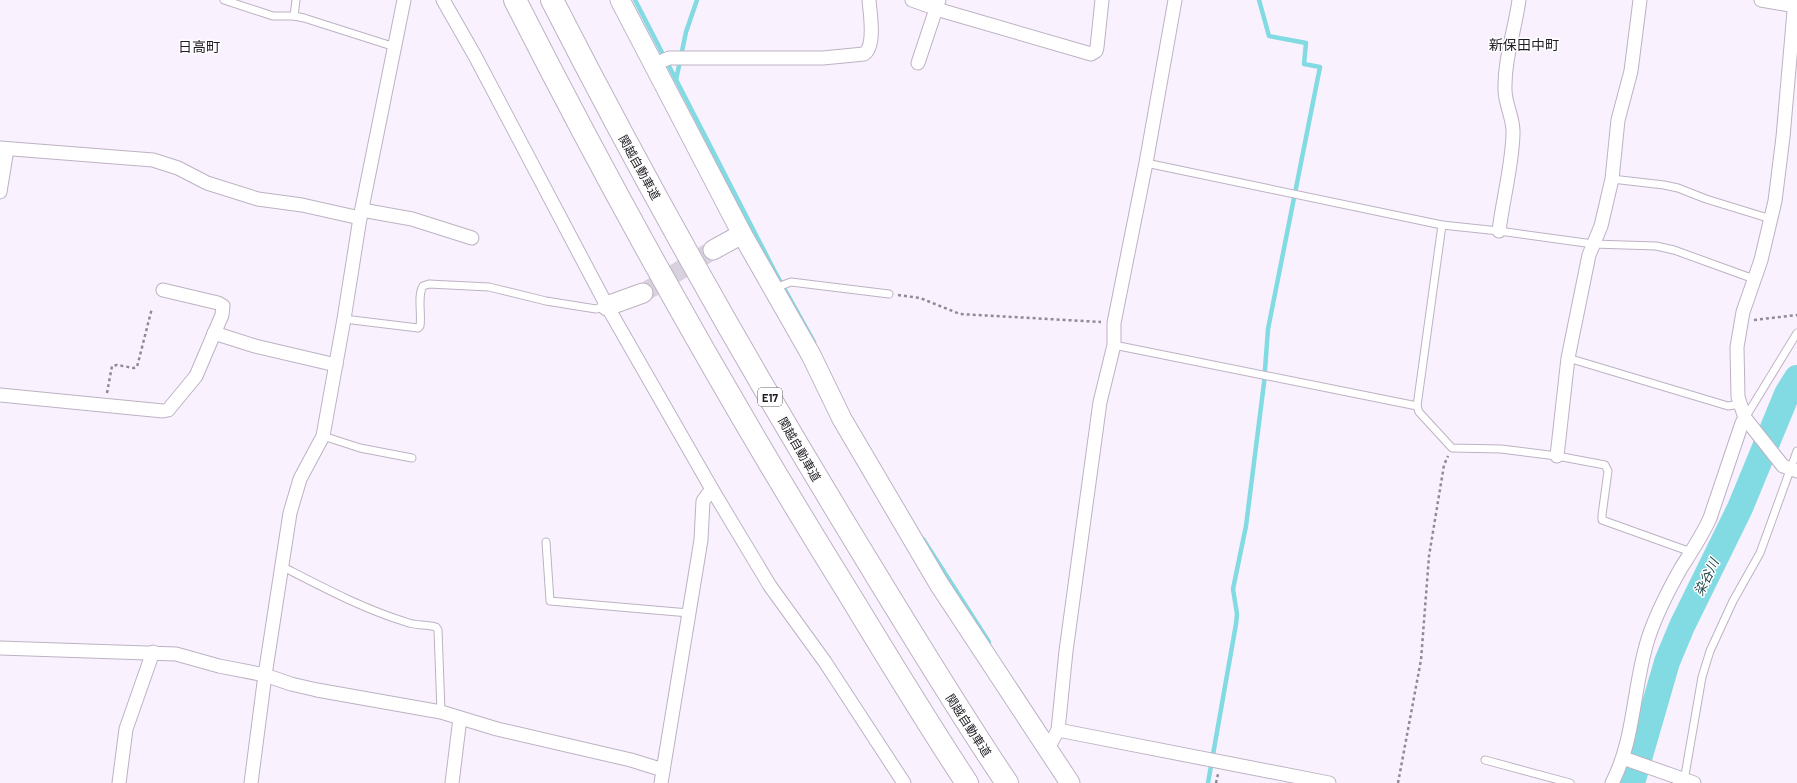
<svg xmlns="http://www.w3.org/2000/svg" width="1797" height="783" viewBox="0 0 1797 783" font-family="Barlow,'Noto Sans JP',sans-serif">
  <rect width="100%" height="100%" fill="#faf1ff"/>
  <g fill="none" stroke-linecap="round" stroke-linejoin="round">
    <g stroke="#82dae2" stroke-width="4.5">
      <polyline points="635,0 774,270 814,342"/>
      <polyline points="676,80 686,32 697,0"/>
      <polyline points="923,539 989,642"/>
      <polyline points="1208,783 1236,624 1237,614 1233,589 1246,526 1264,383 1268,329 1320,67 1304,64 1306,43 1269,36 1259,0"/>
    </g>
    <polyline stroke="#82dae2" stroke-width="26" points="1632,783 1667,662 1682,626 1740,508 1787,394 1797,378"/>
    <polyline stroke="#d9d1de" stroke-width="19" stroke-dasharray="19 10" stroke-linecap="butt" points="643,293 713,250"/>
    <g stroke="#bdb2c2" stroke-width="9">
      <g id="lane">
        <polyline points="224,0 273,16 294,16 304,18 395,47"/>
        <polyline points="294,16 296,0"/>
        <polyline points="1146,163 1442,225 1499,231 1593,244 1656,246 1674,250 1754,279"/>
        <polyline points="1612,179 1664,185 1678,188 1706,199 1771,219"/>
        <polyline points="1442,225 1417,406 1419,412 1452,448 1501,449 1557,456 1605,465 1608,471 1602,515 1602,520 1691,552"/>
        <polyline points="775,288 791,282 889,294"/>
        <path d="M344,319l74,9 2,-2c2,-12 -3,-30 3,-40l6,-2 60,3 57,14 50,8 11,-3"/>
        <polyline points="1114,345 1417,406"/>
        <polyline points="1568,358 1728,406 1740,404"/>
        <polyline points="1745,418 1797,333"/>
        <polyline points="323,436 360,448 412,458"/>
        <polyline points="546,542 550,601 689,613"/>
        <path d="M281,568l6,1c39,20 77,40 119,53 9,4 20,2 30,5l2,3 3,82"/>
        <polyline points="1485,760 1570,783"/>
        <polyline points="1684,781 1702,677 1710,651 1733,601 1760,553 1797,451"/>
      </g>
    </g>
    <g stroke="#bdb2c2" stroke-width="15">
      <g id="street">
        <polyline points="443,0 475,56 607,306 713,491 770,586 825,662 904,783"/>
        <polyline points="912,0 943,11 1091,54 1096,51 1097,47 1102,0"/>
        <polyline points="1761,0 1795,6"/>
        <polyline points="1795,0 1783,137 1775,201 1761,260 1743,312 1737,347 1738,397 1745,418 1783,466 1797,471"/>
        <polyline points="918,63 939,0"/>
        <path d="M653,65l16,-7h154l41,-4c12,-8 6,-41 5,-54"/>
        <polyline points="0,148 153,160 178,168 207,183 258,199 302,205 360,218"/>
        <polyline points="0,192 7,149"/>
        <polyline points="362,210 412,219 472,238"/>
        <path d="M1499,231c4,-33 13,-64 14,-97 1,-16 -8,-29 -8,-44 -1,-30 10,-60 14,-90"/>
        <polyline points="214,333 255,346 336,365"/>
        <polyline points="0,395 163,411 168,410 196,376 222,315 223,306 218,303 163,290"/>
        <polyline points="1557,456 1568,358 1589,255 1601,226 1612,179 1618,120 1631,71 1640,0"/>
        <polyline points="0,648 176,654 219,666 265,675 291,684 317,690 441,712 497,729 631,760 663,770"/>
        <polyline points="1058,730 1066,651 1100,402 1114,345 1114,323 1146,163 1175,0"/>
        <polyline points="1047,750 1058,730 1329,783"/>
        <polyline points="1623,758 1694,783"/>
        <polyline points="119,783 126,729 153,652"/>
        <polyline points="251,783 265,675 290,513 300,479 323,436 344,319 360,218 404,0"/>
        <polyline points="452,783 460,718"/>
        <polyline points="661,783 701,540 703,501 708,494 713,491"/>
        <path d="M1612,783c23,-44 21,-97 36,-144 8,-25 20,-48 33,-71 10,-16 21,-32 29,-50l32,-95 3,-5"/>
      </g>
    </g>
    <g stroke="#bdb2c2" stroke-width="21">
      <g id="secondary">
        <polyline points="620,0 742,234 811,355 842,419 939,584 1070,783"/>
        <polyline points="713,250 742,234"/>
        <polyline points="607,306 643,293"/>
      </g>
    </g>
    <g stroke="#bdb2c2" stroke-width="24">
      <g id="highway">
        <path d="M515,0c103,203 214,401 334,594 39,64 77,127 118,189"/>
        <path d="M552,0c96,188 200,372 310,552 47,77 94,155 145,231"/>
      </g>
    </g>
    <g stroke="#918a94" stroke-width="2.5" stroke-dasharray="3 3" stroke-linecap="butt">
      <polyline points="898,295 920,298 960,314 1101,322"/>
      <polyline points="1754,320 1797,315"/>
      <polyline points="107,393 112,366 117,365 134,368 137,367 152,308"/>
      <polyline points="1216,783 1218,774"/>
      <polyline points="1398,783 1421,660 1429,556 1444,465 1448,456"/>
    </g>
    <use href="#lane" stroke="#fff" stroke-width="7"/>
    <use href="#street" stroke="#fff" stroke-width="13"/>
    <use href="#secondary" stroke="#fff" stroke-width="19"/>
    <use href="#highway" stroke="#fff" stroke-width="22"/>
  </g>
  <g text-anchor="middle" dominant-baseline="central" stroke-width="3" stroke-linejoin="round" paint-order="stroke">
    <rect fill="#fff" stroke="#636064" stroke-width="1" x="758" y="388" width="24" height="18" rx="3"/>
    <g font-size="11" font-weight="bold" fill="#201c22">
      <text x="770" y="397">E17</text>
    </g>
    <g font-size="12" fill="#201c22" stroke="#fff">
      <text transform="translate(640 167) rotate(61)">関越自動車道</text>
      <text transform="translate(800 449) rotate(60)">関越自動車道</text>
      <text transform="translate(969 725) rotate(57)">関越自動車道</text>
    </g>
    <g font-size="13" font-style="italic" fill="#1b4448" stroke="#fff">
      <text transform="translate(1706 577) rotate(-64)">染谷川</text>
    </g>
    <g font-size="14" fill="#201c22" stroke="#fff">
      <text x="1524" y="44">新保田中町</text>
      <text x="199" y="46">日高町</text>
    </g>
  </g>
</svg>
